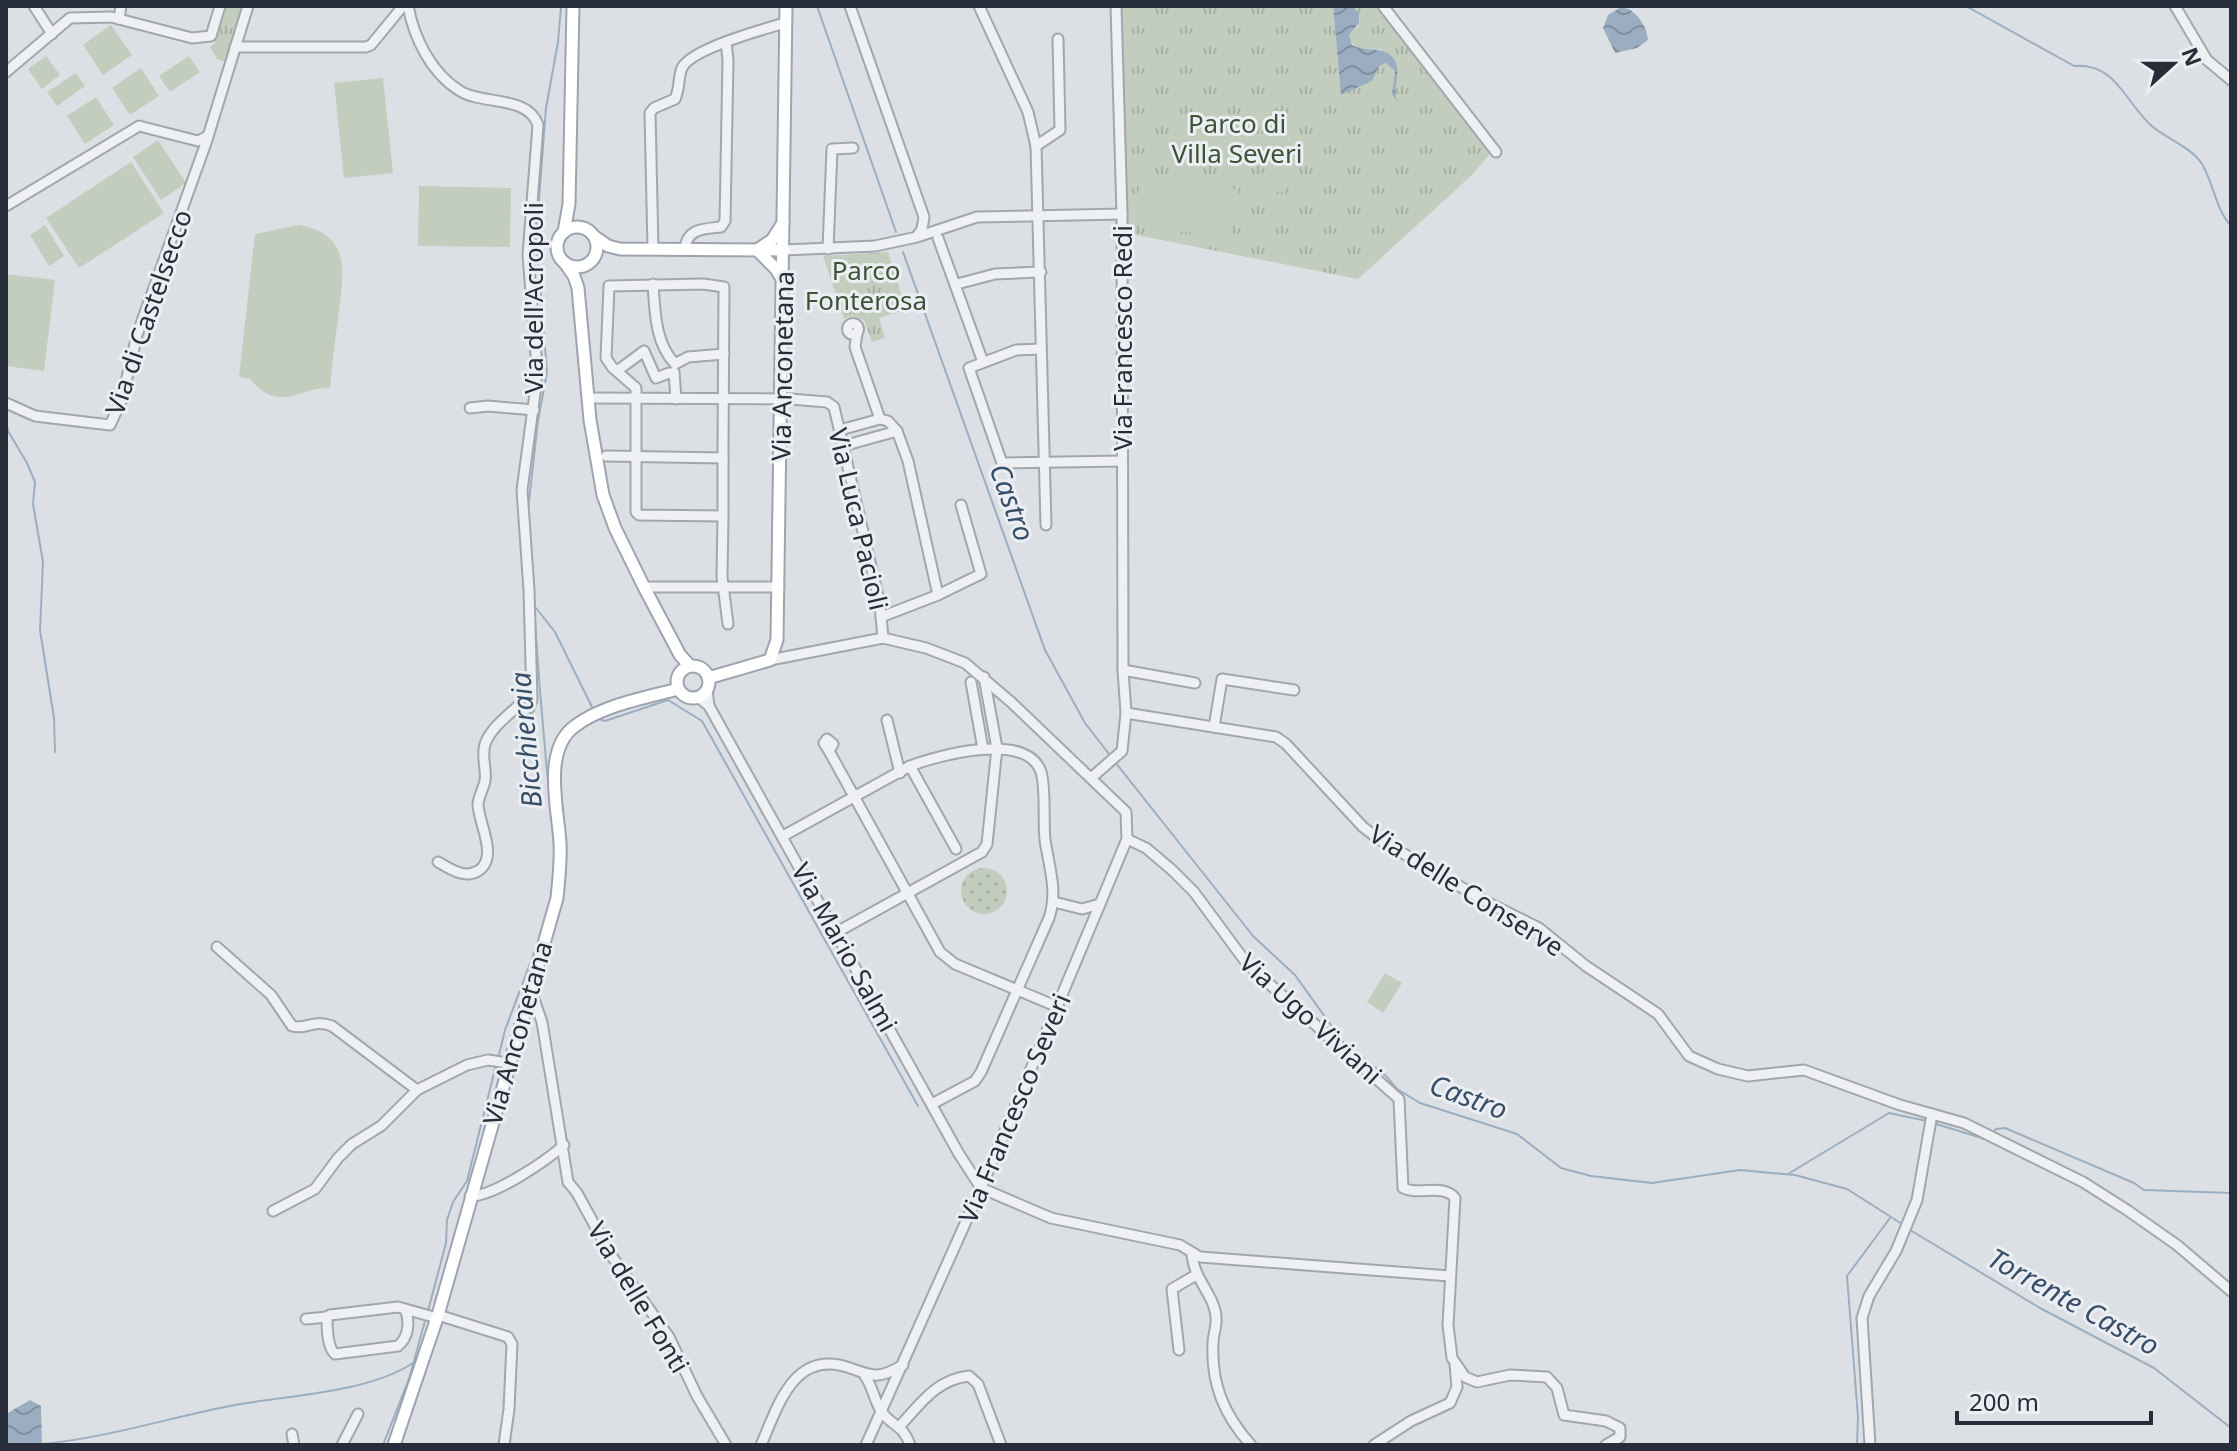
<svg xmlns="http://www.w3.org/2000/svg" width="2237" height="1451" viewBox="0 0 2237 1451" font-family="'Noto Sans',sans-serif">
  <defs>
    <pattern id="grass-dots" width="8" height="8" patternUnits="userSpaceOnUse" patternTransform="scale(2)"><rect width="8" height="8" fill="#c2cdbe"/><path d="M2 2h.1M6 6h.1" fill="none" stroke="#a7b0a4" stroke-width="1.8" stroke-linecap="round"/></pattern>
    <pattern id="park-tufts" width="24" height="20" patternUnits="userSpaceOnUse" patternTransform="scale(2)"><rect width="24" height="20" fill="#c2cdbe"/><path d="M3 7l-1-3M5 7V3M7 7l1-3M15 17l-1-3M17 17v-4M19 17l1-3" fill="none" stroke="#a7b0a4"/></pattern>
    <pattern id="water-waves" width="16" height="10" patternUnits="userSpaceOnUse" patternTransform="scale(2)"><rect width="16" height="10" fill="#9baec1"/><path d="M0 5q4-4 8 0t8 0" fill="none" stroke="#7e8e9e"/></pattern>
  </defs>
  <rect width="100%" height="100%" fill="#dce0e4"/>
  <circle fill="url(#grass-dots)" cx="984" cy="891" r="23"/>
  <g fill="url(#park-tufts)">
    <polygon points="225,6 244,6 226,62 217,59 210,47 215,43"/>
    <path d="M1120,6h213l8,88 25,-10 13,-18 7,-3 9,8 -3,23 5,7c-6,-14 1,-26 -2,-42l-15,-10 -22,-1 -9,-8v-5l9,-9 2,-9 -9,-11h24l115,148 -19,22 -113,103 -232,-46z"/>
    <polygon points="888,252 906,309 879,318 885,338 872,342 864,320 852,316 844,319 823,256"/>
  </g>
  <g fill="#c2cdbe">
    <polygon points="111,25 132,55 103,75 83,45"/>
    <polygon points="46,56 60,75 42,89 28,69"/>
    <polygon points="189,56 200,72 170,92 159,76"/>
    <polygon points="141,68 159,96 130,115 112,88"/>
    <polygon points="76,73 85,86 57,106 47,92"/>
    <polygon points="383,78 393,173 344,178 334,83"/>
    <polygon points="96,97 114,125 85,144 67,116"/>
    <polygon points="158,140 186,183 161,200 133,157"/>
    <polygon points="131,162 164,213 79,268 46,218"/>
    <polygon points="1141,173 1239,190 1231,240 1133,223"/>
    <polygon points="1262,173 1288,178 1285,193 1259,188"/>
    <polygon points="419,186 511,188 510,247 418,246"/>
    <polygon points="45,225 64,256 49,266 30,235"/>
    <path d="M299,225c55,10 44,51 39,94 -3,23 -6,46 -8,69 -30,-2 -50,27 -80,-9l-11,-2 16,-143z"/>
    <polygon points="6,274 55,280 44,371 6,366"/>
    <polygon points="1385,973 1402,983 1383,1013 1367,1002"/>
  </g>
  <g fill="url(#water-waves)">
    <path d="M1333,6h18l8,7v10l-10,12 3,10c15,8 31,-1 43,15 7,15 -4,27 3,43l-6,-9 3,-23 -9,-8 -7,3 -7,15 -31,14z"/>
    <path d="M1621,7c14,1 26,19 27,33l-11,8 -22,5 -12,-25 5,-13z"/>
    <polygon points="30,1400 41,1406 42,1445 6,1445 6,1414"/>
  </g>
  <g fill="none" stroke-linecap="round" stroke-linejoin="round">
    <g stroke="#9baec1" stroke-width="2">
      <polyline points="817,6 896,232"/>
      <path d="M1966,6l108,60c44,-3 51,38 79,61 15,12 39,21 49,37 12,20 13,44 29,62"/>
      <polyline points="903,252 1045,650 1085,723 1109,754"/>
      <polyline points="6,420 8,431 27,463 35,482 33,504 43,562 40,630 54,718 55,752"/>
      <polyline points="528,510 538,421 547,372 536,238 546,108 558,42 561,7"/>
      <path d="M534,608c4,62 9,123 15,184"/>
      <polyline points="536,608 555,632 592,707"/>
      <polyline points="599,719 605,721 668,700 702,721 918,1106"/>
      <polyline points="1115,762 1253,936 1295,975 1343,1042 1386,1076 1397,1089 1420,1103 1517,1134 1561,1168 1591,1176 1652,1183 1740,1170 1795,1175 1847,1189 1902,1224"/>
      <polyline points="554,835 555,852"/>
      <polyline points="550,904 553,882"/>
      <polyline points="498,1059 505,1030 543,929"/>
      <polyline points="1933,1123 1985,1139"/>
      <polyline points="1993,1133 1996,1129 2005,1128 2134,1183 2144,1190 2231,1193"/>
      <polyline points="1788,1174 1889,1113 1927,1121"/>
      <polyline points="1910,1230 2040,1308 2154,1368 2231,1428"/>
      <polyline points="428,1311 446,1243 447,1220 453,1202 467,1181 496,1065"/>
      <path d="M42,1444c65,-6 129,-27 193,-39 55,-10 132,-12 178,-42"/>
      <polyline points="383,1445 410,1376 426,1317"/>
      <polyline points="1857,1445 1858,1417 1847,1276 1890,1218"/>
    </g>
    <g stroke="#a2a7ad" stroke-width="13">
      <g id="minor">
        <polyline points="34,6 52,34"/>
        <path d="M408,6c6,32 23,67 52,85 22,14 68,4 78,34l-10,130 8,100v31l-14,104 7,100 3,110 -3,8 -7,1 -4,-3c-12,11 -27,22 -33,38 -4,13 2,25 0,37 -2,9 -7,16 -7,24 1,19 21,53 0,66 -14,8 -27,-2 -40,-9"/>
        <polyline points="850,6 924,217 922,229 917,236"/>
        <polyline points="979,6 1028,112 1036,146 1046,525"/>
        <polyline points="1383,6 1496,152"/>
        <polyline points="2175,6 2207,60 2231,80"/>
        <polyline points="119,19 121,6"/>
        <polyline points="235,47 366,47 371,45 403,6"/>
        <polyline points="6,72 70,18 111,17 192,38 211,36 220,6"/>
        <polyline points="1036,146 1060,130 1058,39"/>
        <polyline points="6,206 139,126 198,141 208,136"/>
        <polyline points="938,238 983,362"/>
        <path d="M653,249l-3,-136 4,-5 21,-9c5,-10 3,-22 7,-31 9,-19 82,-39 103,-45"/>
        <path d="M685,249c2,-21 19,-20 36,-22l4,-6 3,-161 -2,-18"/>
        <polyline points="828,249 832,149 853,148"/>
        <polyline points="784,250 875,246 917,237 977,217 1122,214"/>
        <path d="M653,284c2,28 2,59 22,80l13,-7 36,-3"/>
        <polyline points="957,284 995,274 1041,272"/>
        <circle cx="853" cy="329" r="5.5"/>
        <polyline points="857,333 855,347 880,419"/>
        <polyline points="1041,349 1016,350 969,368 1002,463 1122,461"/>
        <polyline points="617,371 644,351 656,378 669,373 674,375"/>
        <polyline points="674,372 676,399"/>
        <polyline points="588,398 790,399 827,402 834,407 880,605 883,638"/>
        <polyline points="6,403 35,416 110,425 122,399 137,335 206,143 248,6"/>
        <polyline points="470,408 488,406 534,410"/>
        <polyline points="840,430 880,419 888,421 897,431 908,461 938,595"/>
        <polyline points="843,446 897,431"/>
        <polyline points="606,456 723,458"/>
        <polyline points="723,516 639,515 636,512 636,388 612,367 606,358 609,286 703,284 724,287 723,450 723,516 722,577 728,624"/>
        <polyline points="644,587 779,587"/>
        <polyline points="881,617 938,595 981,574 961,505"/>
        <polyline points="770,660 883,638 926,648 965,663 1011,702 1126,812 1127,839 1100,904 981,1188 866,1445"/>
        <polyline points="1123,670 1195,683"/>
        <polyline points="971,682 983,749"/>
        <polyline points="707,689 709,706"/>
        <polyline points="698,697 709,706 959,1154 981,1188"/>
        <polyline points="1126,713 1276,737 1286,744 1363,827 1380,840 1485,901 1539,928 1586,966 1658,1014 1689,1056 1718,1069 1748,1076 1804,1070 1900,1105 1964,1123 2083,1182 2127,1210 2177,1245 2231,1291"/>
        <polyline points="887,720 900,773"/>
        <polyline points="1214,727 1222,679 1294,690"/>
        <polyline points="829,751 824,743 827,739 833,744 829,751 940,952 955,964 1058,1007"/>
        <polyline points="910,766 956,849"/>
        <polyline points="1091,778 1122,751 1126,713 1123,670 1122,214 1116,6"/>
        <path d="M783,836l127,-70c29,-11 117,-35 131,6 5,15 2,50 4,68 4,27 13,51 4,78l-68,154 -6,9 -43,23"/>
        <path d="M1127,839l19,9 26,22 22,22 54,73 151,134 4,89c16,8 40,-5 52,10l-7,127 4,33 13,19 12,5 33,-7 37,2 10,11 7,27 42,6 14,7v9l-14,8"/>
        <polyline points="1054,902 1082,909 1100,904"/>
        <polyline points="837,932 982,852 987,844 997,748 984,677"/>
        <path d="M217,947l54,48 21,31c15,4 20,-7 40,0l85,64"/>
        <polyline points="531,991 542,1022 568,1182 577,1193 611,1255 669,1337 697,1396 726,1445"/>
        <polyline points="981,1188 1051,1218 1180,1245 1200,1257 1450,1276"/>
        <path d="M470,1196c23,1 76,-35 94,-51"/>
        <polyline points="273,1211 315,1189 338,1158 352,1144 381,1126 417,1090 467,1065 488,1060 508,1063"/>
        <path d="M1192,1255c2,25 24,42 24,63 1,8 -3,17 -3,25 -2,41 11,72 38,102"/>
        <path d="M405,1309c5,12 4,28 -7,37l-63,8c-8,-7 -8,-26 -8,-37l3,-2 68,-8 39,11"/>
        <polyline points="438,1315 508,1337 512,1344 509,1409 504,1445"/>
        <polyline points="306,1319 327,1317"/>
        <polyline points="1179,1350 1172,1289 1196,1275"/>
        <path d="M865,1376c8,11 9,24 16,35 10,15 22,13 29,34"/>
        <path d="M900,1426c20,-22 37,-47 69,-50l9,8 23,61"/>
        <polyline points="292,1434 294,1445"/>
        <polyline points="342,1445 358,1414"/>
        <path d="M761,1445c17,-39 33,-97 89,-77 25,9 29,11 53,-3"/>
        <polyline points="1374,1445 1411,1421 1450,1403 1457,1387 1455,1364"/>
        <polyline points="1870,1445 1862,1318 1869,1296 1896,1251 1917,1200 1932,1114"/>
      </g>
    </g>
    <g stroke="#9da4af" stroke-width="15">
      <g id="major">
        <circle cx="577" cy="247" r="20"/>
        <polyline points="564,232 569,204 573,6"/>
        <polyline points="595,237 608,246 620,249 784,250"/>
        <polyline points="757,250 776,269 782,279"/>
        <polyline points="757,250 772,240 783,223"/>
        <polyline points="565,263 574,276 578,288 590,420 603,495 615,528 644,587 680,655 690,666"/>
        <circle cx="693" cy="682" r="16"/>
        <polyline points="708,678 770,660 777,640 786,6"/>
        <path d="M394,1445l44,-130 119,-417c2,-19 4,-37 3,-55 -2,-35 -18,-93 15,-117 28,-21 70,-28 103,-37"/>
      </g>
    </g>
    <use href="#minor" stroke="#eef0f3" stroke-width="9"/>
    <use href="#major" stroke="#fff" stroke-width="11"/>
  </g>
  <g text-anchor="middle" dominant-baseline="central" stroke-width="6" stroke-linejoin="round" paint-order="stroke">
    <g font-size="26" fill="#3d5337" stroke="#ebeef2">
      <text x="1237" y="123">Parco di<tspan x="1237" dy="30">Villa Severi</tspan></text>
      <text x="866" y="270">Parco<tspan x="866" dy="30">Fonterosa</tspan></text>
    </g>
    <g font-size="26" fill="#282e39" stroke="#ebeef2">
      <text transform="translate(533 298) rotate(-90)">Via dell'Acropoli</text>
      <text transform="translate(148 312) rotate(-71)">Via di Castelsecco</text>
      <text transform="translate(1122 338) rotate(-90)">Via Francesco Redi</text>
      <text transform="translate(782 366) rotate(-89)">Via Anconetana</text>
      <text transform="translate(859 519) rotate(77)">Via Luca Pacioli</text>
      <text transform="translate(1467 890) rotate(32)">Via delle Conserve</text>
      <text transform="translate(845 947) rotate(61)">Via Mario Salmi</text>
      <text transform="translate(1311 1018) rotate(42)">Via Ugo Viviani</text>
      <text transform="translate(517 1033) rotate(-74)">Via Anconetana</text>
      <text transform="translate(1014 1108) rotate(-67)">Via Francesco Severi</text>
      <text transform="translate(639 1297) rotate(59)">Via delle Fonti</text>
    </g>
    <g font-size="28" font-style="italic" fill="#374e68" stroke="#ebeef2">
      <text transform="translate(1013 502) rotate(70)">Castro</text>
      <text transform="translate(525 740) rotate(-95)">Bicchieraia</text>
      <text transform="translate(1469 1096) rotate(20)">Castro</text>
      <text transform="translate(2074 1301) rotate(29)">Torrente Castro</text>
    </g>
  </g>
  <rect width="2237" height="1451" fill="none" stroke="#282e39" stroke-width="16"/>
  <g transform="translate(2173 64) rotate(69)" stroke="#ebeef2" stroke-width="6" paint-order="stroke">
  <path d="M0-6L14 30L0 20L-14 30Z" fill="#282e39"/>
  <text y="-12" font-size="22" font-weight="bold" text-anchor="middle" fill="#282e39">N</text>
  </g>
  <path d="M1957 1411v12h194v-12" fill="none" stroke="#282e39" stroke-width="4"/>
  <text x="1969" y="1411" font-size="24" fill="#282e39" stroke="#ebeef2" stroke-width="6" paint-order="stroke">200 m</text>
</svg>
